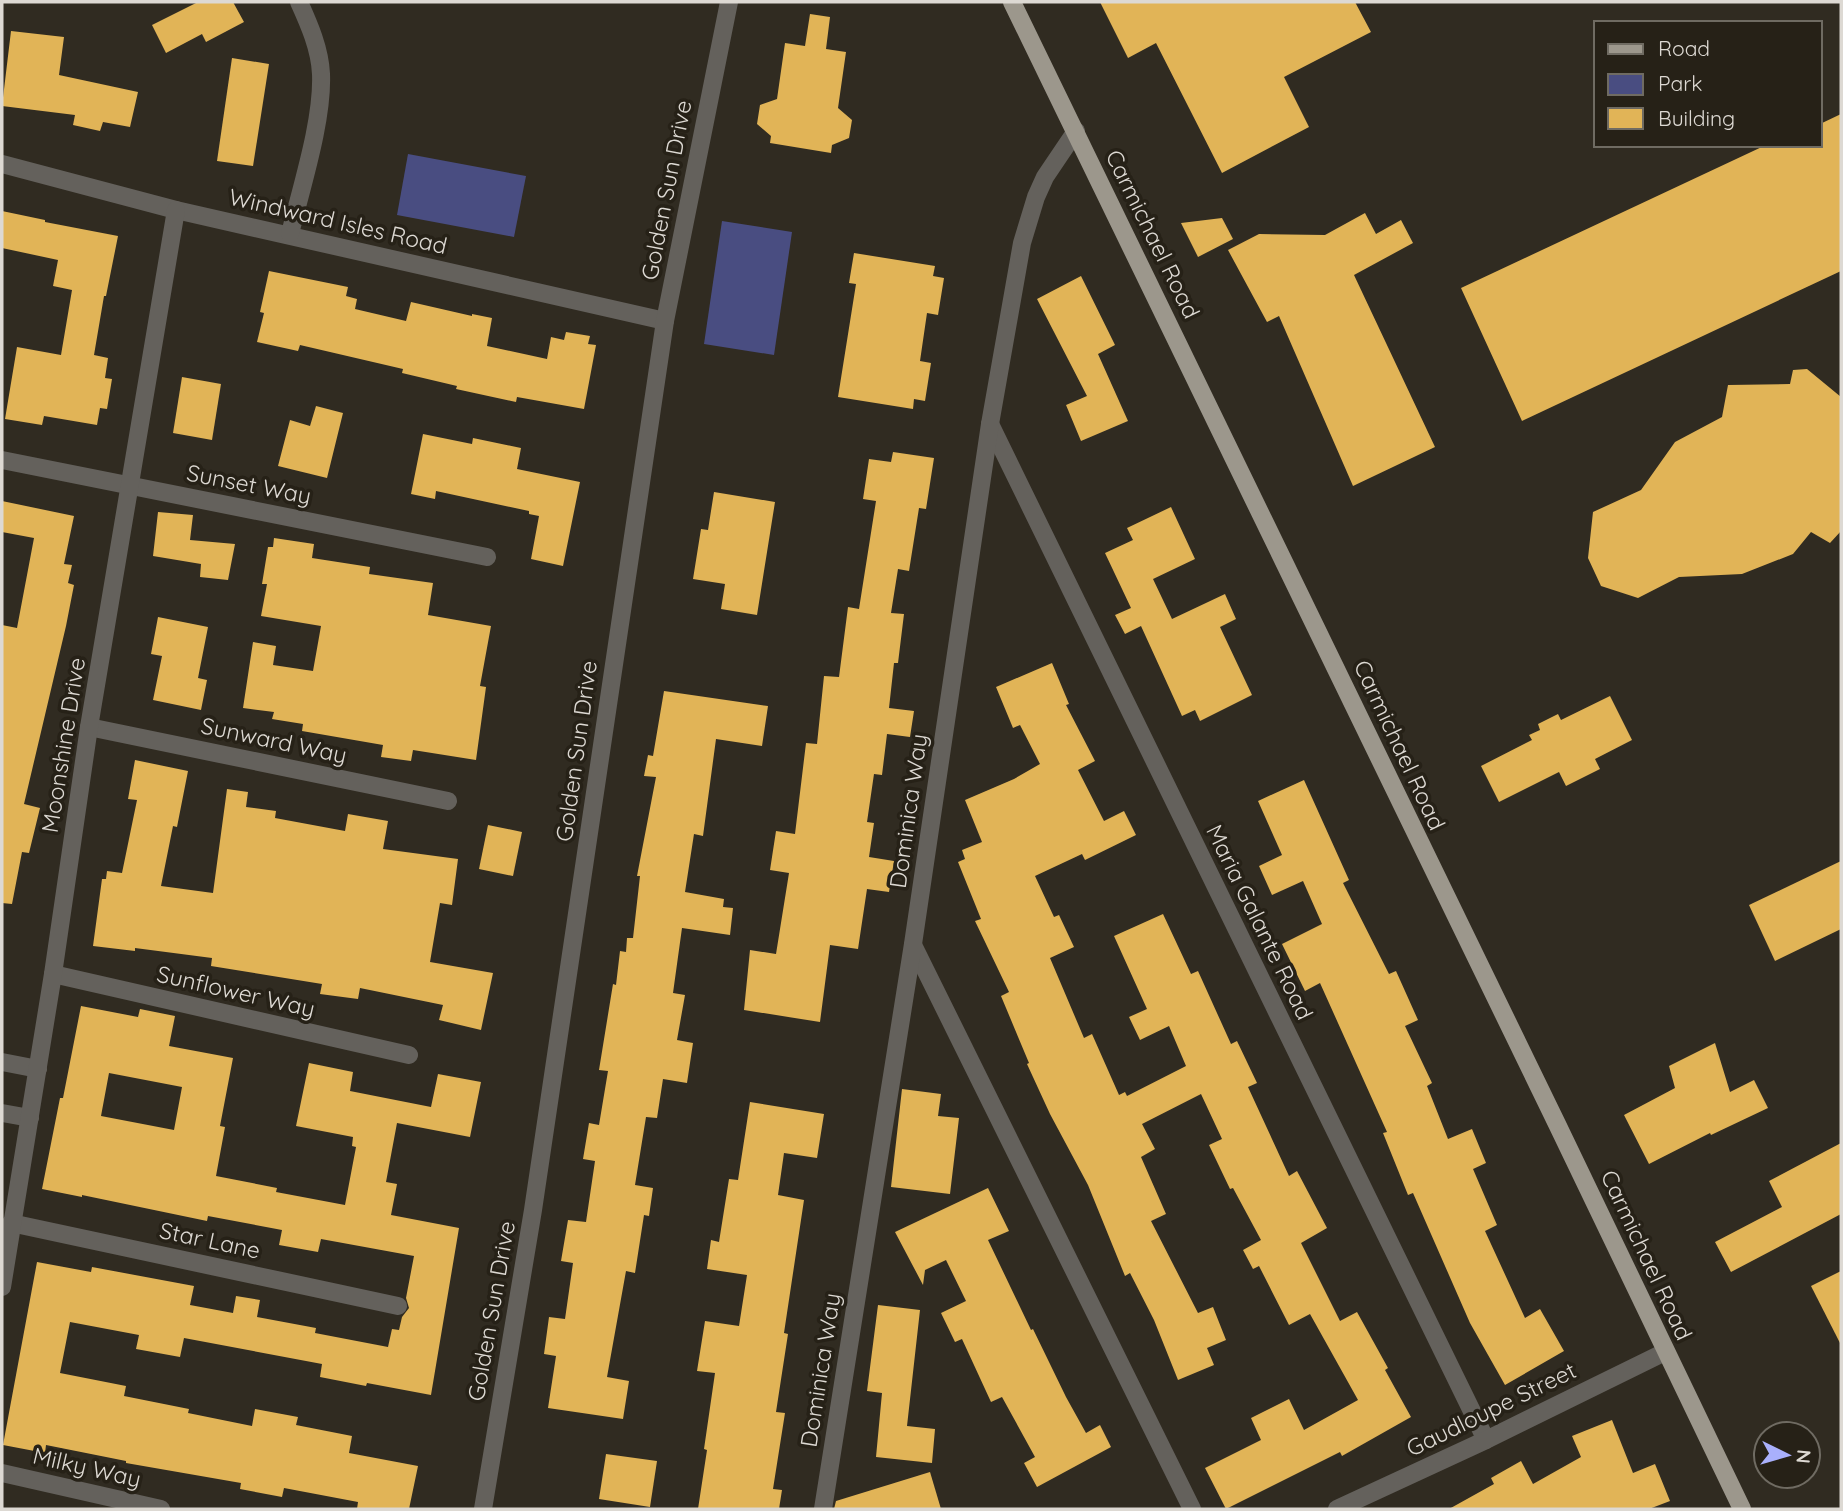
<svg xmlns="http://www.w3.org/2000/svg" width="1843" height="1511" viewBox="0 0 1843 1511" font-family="Quicksand,sans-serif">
  <rect width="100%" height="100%" fill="#302b21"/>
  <g fill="#494d81">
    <polygon points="408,154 526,176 514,237 397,215"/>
    <polygon points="722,221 792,232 774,355 704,344"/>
  </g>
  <g fill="#e1b457" fill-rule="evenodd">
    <polygon points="198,2 233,2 244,22 206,42 202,34 166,53 152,25"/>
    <polygon points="1100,2 1355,2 1371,32 1284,77 1309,127 1222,173 1156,43 1128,58"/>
    <polygon points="810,14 830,17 826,49 846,52 838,108 852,120 849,138 832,145 831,153 770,143 771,136 757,124 760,105 777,99 785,43 805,46"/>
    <polygon points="11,31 64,37 59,75 138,92 130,127 103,122 100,131 73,125 75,115 2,106"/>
    <polygon points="232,58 269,64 253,166 217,161"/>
    <polygon points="1841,114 1841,271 1522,421 1461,288 1766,145 1820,145 1820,124"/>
    <polygon points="2,211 45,220 45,222 118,236 106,296 104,296 94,355 108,358 105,378 112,379 107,409 100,408 97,425 44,416 42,425 5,419 17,347 61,355 72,290 53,286 58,260 2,248"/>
    <polygon points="1365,213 1376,234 1401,220 1413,243 1354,275 1435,447 1353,486 1279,316 1267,322 1228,250 1259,234 1325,235"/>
    <polygon points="1222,218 1233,239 1198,257 1181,223"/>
    <polygon points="854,253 935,266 933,276 944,278 938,315 927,313 920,361 931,363 925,401 914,399 913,409 838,397 856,284 849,283"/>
    <polygon points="269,271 348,287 346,296 357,299 355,309 406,321 411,302 472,316 472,314 492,318 487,346 547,359 551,337 564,340 566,332 590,336 588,344 596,345 584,409 517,397 516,402 456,389 457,386 402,373 403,369 300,345 298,351 257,342 264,313 260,312"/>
    <polygon points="1081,276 1115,345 1098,354 1128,421 1081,441 1066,405 1087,396 1037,299"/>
    <polygon points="1807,369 1841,397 1841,531 1830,543 1811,532 1793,554 1742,574 1679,577 1638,598 1601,586 1588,558 1593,512 1641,490 1675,442 1722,417 1728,385 1790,384 1793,370"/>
    <polygon points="182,377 221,384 212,440 173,433"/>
    <polygon points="316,406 343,413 327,478 278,466 290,420 310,426"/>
    <polygon points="423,434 472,444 473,438 521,448 517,469 580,482 563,566 531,559 539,516 529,514 529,511 436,491 435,499 411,494"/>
    <polygon points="893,452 934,458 926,509 919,508 909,571 898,569 891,613 904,614 898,663 894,663 889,708 914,711 910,737 887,734 882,775 874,774 867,822 874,823 869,857 894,861 889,892 867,889 858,949 830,945 820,1022 744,1010 750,950 776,954 789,873 770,870 776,831 795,834 806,743 817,744 824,676 839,677 848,607 859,609 876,501 863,499 869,459 891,462"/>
    <polygon points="714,492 775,502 757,615 721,609 725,584 693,579 701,529 708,530"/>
    <polygon points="2,501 74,516 64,564 72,565 68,583 74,585 66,626 24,804 40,808 29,853 22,852 12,904 2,903 2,625 17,628 34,538 2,532"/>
    <polygon points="1171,507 1195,559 1153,579 1172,619 1225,594 1236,619 1220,627 1252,695 1200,721 1195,710 1182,716 1141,626 1125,634 1115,615 1131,608 1105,553 1133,540 1127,528"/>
    <polygon points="158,512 193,515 190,540 235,544 228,580 200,577 201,564 153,556"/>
    <polygon points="274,538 314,544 312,558 370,567 369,574 433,583 428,615 491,626 480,686 486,687 476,760 413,750 411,761 381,757 383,745 302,731 303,724 272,719 274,712 243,708 253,642 276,646 273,665 313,671 321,626 261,616 267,584 262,584 268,547 273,547"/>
    <polygon points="158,617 208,627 198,678 207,680 201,710 153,700 162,656 151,654"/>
    <polygon points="1052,663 1069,704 1066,705 1095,761 1078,770 1104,821 1124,811 1136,835 1085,860 1082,854 1035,876 1054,917 1059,915 1074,947 1050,958 1084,1038 1092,1034 1119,1095 1125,1092 1127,1096 1186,1066 1169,1026 1140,1040 1129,1017 1147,1009 1114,936 1163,914 1191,974 1198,971 1231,1044 1237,1041 1257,1083 1248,1087 1289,1176 1297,1171 1327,1228 1301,1243 1340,1321 1357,1312 1388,1368 1385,1370 1411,1417 1342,1456 1340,1452 1226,1509 1205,1468 1261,1440 1251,1418 1289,1399 1304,1430 1358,1400 1310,1314 1289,1325 1259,1266 1253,1269 1243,1250 1261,1240 1233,1188 1230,1189 1209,1145 1222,1139 1201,1094 1142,1124 1155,1149 1141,1157 1166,1214 1151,1221 1198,1313 1213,1307 1226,1340 1207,1348 1214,1365 1178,1380 1154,1320 1130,1273 1125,1276 1088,1185 1050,1114 1027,1064 1029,1063 1001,996 1009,992 975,921 981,919 958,862 965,859 962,850 982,842 965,800 1014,779 1040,764 1020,725 1013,728 996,687"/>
    <polygon points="664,691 768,706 762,746 716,739 703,836 694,834 685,892 724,899 723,907 733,908 730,935 682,928 673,993 685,995 677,1040 693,1043 687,1083 663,1079 657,1118 646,1117 635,1185 653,1188 649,1216 644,1215 635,1273 626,1271 607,1377 629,1381 623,1419 548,1408 556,1356 544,1354 549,1317 565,1319 573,1263 561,1261 568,1220 586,1222 595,1161 583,1159 589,1123 599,1125 608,1071 599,1070 613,984 616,985 620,951 626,952 627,938 633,938 640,876 637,876 656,777 644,776 648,755 653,756"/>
    <polygon points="1610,696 1632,740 1595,759 1600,769 1566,786 1559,772 1499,802 1481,766 1532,740 1529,735 1540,730 1538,724 1558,714 1561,720"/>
    <polygon points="135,760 188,771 177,827 173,826 161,886 213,893 227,789 248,792 246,807 276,811 275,818 345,831 348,814 388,821 383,849 458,859 452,905 440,903 430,962 493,973 481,1030 439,1020 443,1005 360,988 358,999 320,994 322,984 211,966 212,958 135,948 135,951 93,946 102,879 106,879 107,871 122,873 137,800 128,799"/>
    <polygon points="1304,780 1349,880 1343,883 1389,974 1396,971 1418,1020 1405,1026 1432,1083 1427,1086 1448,1139 1472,1129 1486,1163 1473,1169 1497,1225 1485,1231 1525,1318 1540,1309 1564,1351 1505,1385 1470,1323 1413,1193 1408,1195 1383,1133 1387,1132 1320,983 1305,991 1282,944 1322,924 1303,881 1272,895 1259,866 1282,855 1258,801"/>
    <polygon points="488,825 522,832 513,876 479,869"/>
    <polygon points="1841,861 1841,929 1775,961 1749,905"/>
    <path d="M81,1006l57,11 2,-8 35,7 -6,30 64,12 -13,68 5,1 -9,49 61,12 -1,4 69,13 11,-58 -4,-1 1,-9 -57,-11 13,-63 44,9 -3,19 81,16 7,-33 43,8 -11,55 -73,-14 -11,59 11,2 -6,31 68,13 -28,167 -64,-12 -1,3 -46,-9 2,-13 -138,-26 -4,19 -44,-8 3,-14 -69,-13 -10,51 66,13 -2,10 65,13 -1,4 64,13 3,-17 43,8 -2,8 56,11 -3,17 69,13 -9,43h-52l1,-7 -74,-14 -2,9 -42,-8 1,-6 -115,-20v-2l-80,-16 -1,8 -42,-8 34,-183 54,10 1,-5 102,19 -4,19 43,8 3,-17 24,4 -3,17 59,11 -1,5 73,14 4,-18 7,1 3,-13 7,-9 -3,-10 8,-42 -93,-17 -3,13 -39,-7 3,-15 -74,-14 -1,5 -125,-26v2l-40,-8 18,-91h3zM109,1073l73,14 -8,43 -73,-14z"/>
    <polygon points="1715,1043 1730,1092 1754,1080 1768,1108 1711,1135 1710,1133 1649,1164 1624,1115 1675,1088 1669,1066"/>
    <polygon points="902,1089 941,1094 938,1116 959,1118 950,1194 891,1187"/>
    <polygon points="750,1102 824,1114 817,1158 784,1153 778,1195 804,1200 784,1333 788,1334 776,1412 785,1413 773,1489 782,1490 779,1509 698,1509 707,1450 704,1449 715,1373 697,1371 705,1321 739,1326 747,1275 707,1269 711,1240 719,1242 729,1179 738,1180"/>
    <polygon points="1841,1143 1841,1214 1731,1272 1715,1242 1782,1207 1769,1181"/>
    <polygon points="988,1188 1009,1231 988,1240 1031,1330 1033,1329 1066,1397 1086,1433 1100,1425 1111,1447 1037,1487 1024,1463 1035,1457 1002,1397 991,1402 962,1339 955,1342 941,1313 966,1301 946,1260 925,1270 923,1285 895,1232"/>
    <polygon points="1841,1271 1841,1345 1811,1286"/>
    <polygon points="878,1305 920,1310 907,1426 935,1429 932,1463 876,1457 882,1393 867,1391"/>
    <polygon points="1612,1420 1633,1473 1655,1464 1670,1501 1649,1509 1449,1509 1494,1484 1491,1478 1521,1461 1533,1484 1581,1457 1572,1436"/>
    <polygon points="606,1454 657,1461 650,1507 599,1499"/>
    <polygon points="930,1472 941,1509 834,1509 836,1501"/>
  </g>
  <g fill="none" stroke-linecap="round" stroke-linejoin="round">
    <g stroke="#64615c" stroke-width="18">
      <polyline points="2,164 176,210 665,321"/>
      <path d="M290,234c11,-46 33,-113 31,-160 -1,-25 -12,-50 -22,-72"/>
      <polyline points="990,424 1486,1440"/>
      <polyline points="2,460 487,557"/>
      <polyline points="89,727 448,801"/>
      <polyline points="913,945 1192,1509"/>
      <polyline points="53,974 409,1055"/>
      <polyline points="2,1062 38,1069"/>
      <polyline points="2,1113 30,1118"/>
      <polyline points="11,1223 398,1306"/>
      <polyline points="2,1287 53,974 89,727 176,210"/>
      <polyline points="2,1473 161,1509"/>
      <polyline points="483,1509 533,1210 665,321 729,2"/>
      <polyline points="823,1509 913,944 990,424 1022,243 1036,197 1045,177 1076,131"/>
      <polyline points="1337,1509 1486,1440 1665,1352"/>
    </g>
    <polyline stroke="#9c978c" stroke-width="18" points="1012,2 1557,1124 1742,1509"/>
  </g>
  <g text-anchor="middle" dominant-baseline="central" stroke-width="7" stroke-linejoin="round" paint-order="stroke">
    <g font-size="23" fill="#ddd9d3" stroke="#262117">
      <text transform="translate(666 190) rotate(-79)">Golden Sun Drive</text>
      <text transform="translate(338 221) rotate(13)">Windward Isles Road</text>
      <text transform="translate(1153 234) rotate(64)">Carmichael Road</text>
      <text transform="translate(249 484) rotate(11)">Sunset Way</text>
      <text transform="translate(274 740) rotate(12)">Sunward Way</text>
      <text transform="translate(63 745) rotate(-81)">Moonshine Drive</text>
      <text transform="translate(1400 745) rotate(65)">Carmichael Road</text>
      <text transform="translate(576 751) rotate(-82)">Golden Sun Drive</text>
      <text transform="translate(908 811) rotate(-82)">Dominica Way</text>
      <text transform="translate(1260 922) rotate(64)">Maria Galante Road</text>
      <text transform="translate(236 991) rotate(13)">Sunflower Way</text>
      <text transform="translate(210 1240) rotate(12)">Star Lane</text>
      <text transform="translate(1647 1255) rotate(65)">Carmichael Road</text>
      <text transform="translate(491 1311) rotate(-80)">Golden Sun Drive</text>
      <text transform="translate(820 1370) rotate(-81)">Dominica Way</text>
      <text transform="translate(1491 1409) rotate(-26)">Gaudloupe Street</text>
      <text transform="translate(87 1467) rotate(13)">Milky Way</text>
    </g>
  </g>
  <rect width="1843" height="1511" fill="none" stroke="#ddd9d3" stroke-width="7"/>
  <rect x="1594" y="21" width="228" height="126" fill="#262117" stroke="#6f6b62" stroke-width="2"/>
  <rect x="1608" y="44" width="35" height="10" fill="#9c978c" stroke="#6f6b62" stroke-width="2"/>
  <text x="1658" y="56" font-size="21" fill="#ddd9d3">Road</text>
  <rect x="1608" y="74" width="35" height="21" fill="#494d81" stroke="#6f6b62" stroke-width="2"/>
  <text x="1658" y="91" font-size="21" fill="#ddd9d3">Park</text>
  <rect x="1608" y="108" width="35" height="21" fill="#e1b457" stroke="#6f6b62" stroke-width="2"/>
  <text x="1658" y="126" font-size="21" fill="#ddd9d3">Building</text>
  <g transform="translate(1787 1455) rotate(95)"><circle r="33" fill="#262117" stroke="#6f6b62" stroke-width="2"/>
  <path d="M0-5L12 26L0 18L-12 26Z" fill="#a9b0fc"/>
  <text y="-10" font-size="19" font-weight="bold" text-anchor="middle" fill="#ddd9d3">N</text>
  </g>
</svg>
